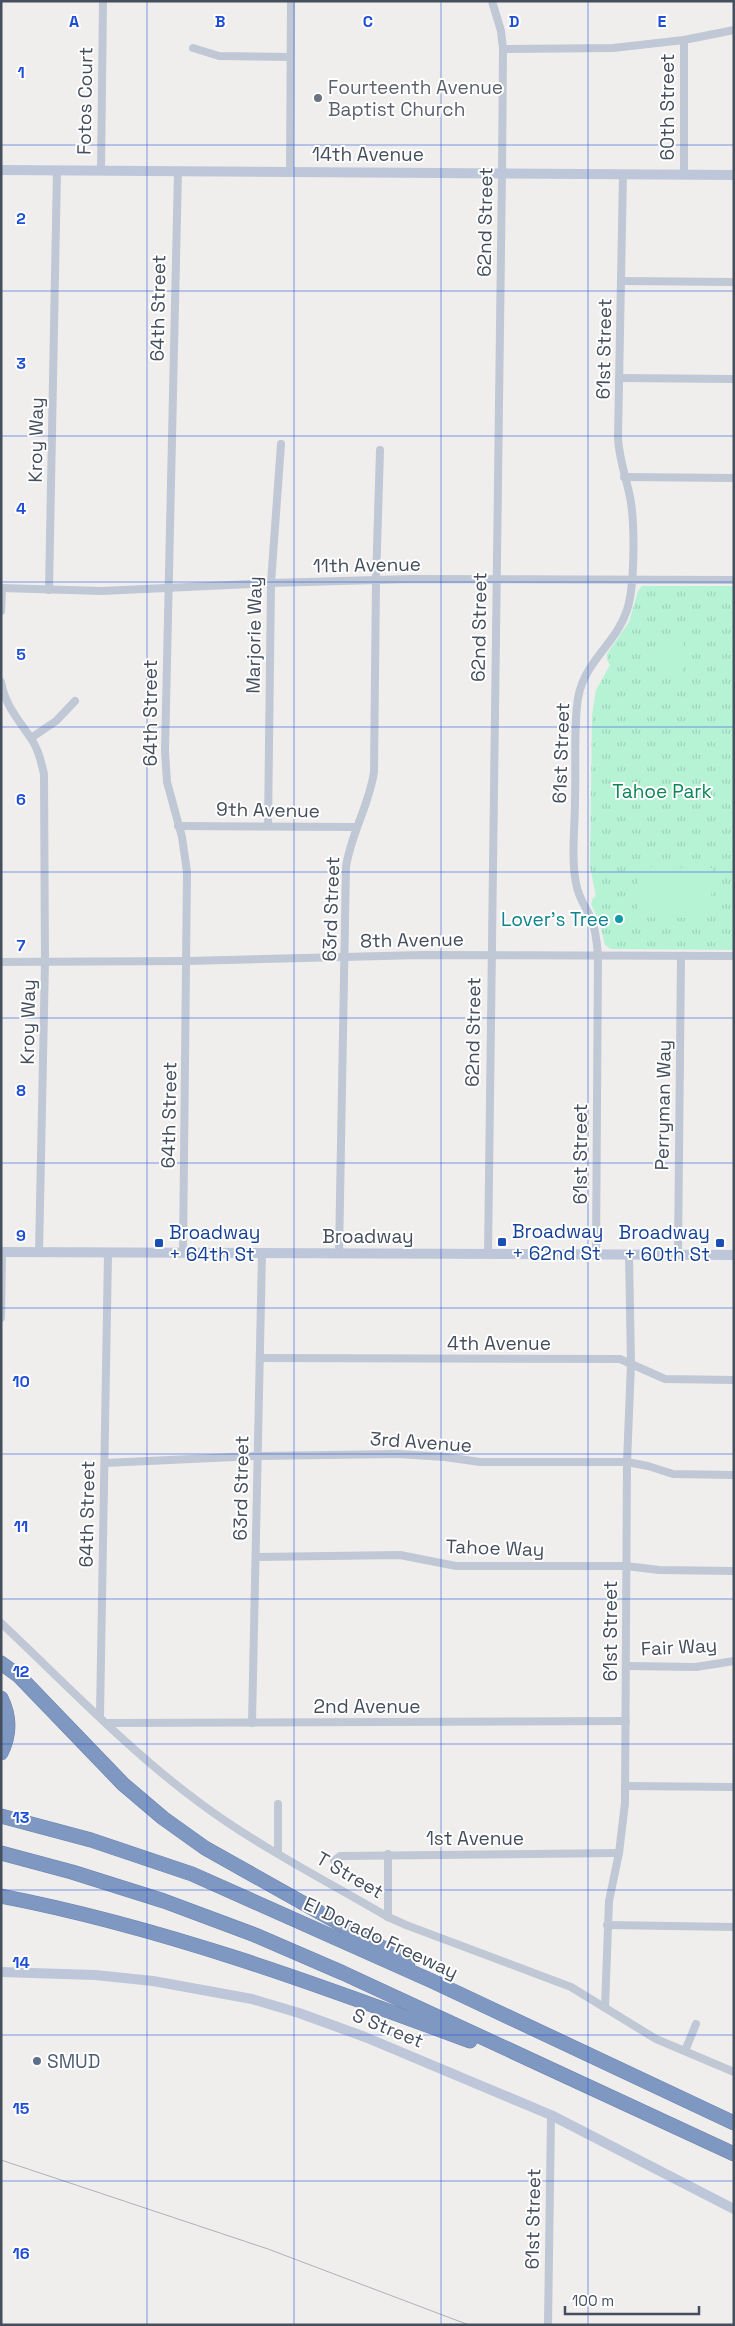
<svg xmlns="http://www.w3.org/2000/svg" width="735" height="2326" viewBox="0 0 735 2326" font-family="'Space Grotesk',sans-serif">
  <defs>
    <pattern id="park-tufts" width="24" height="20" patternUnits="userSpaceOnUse" patternTransform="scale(1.25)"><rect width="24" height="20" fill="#b6f3d5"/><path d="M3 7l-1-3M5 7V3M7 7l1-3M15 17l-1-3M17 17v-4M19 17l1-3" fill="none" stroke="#9ed2b9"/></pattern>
  </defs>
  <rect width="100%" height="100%" fill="#f0eded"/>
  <polygon fill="url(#park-tufts)" points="642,586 734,586 734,950 611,949 605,945 600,924 591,904 593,898 596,896 590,867 592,715 596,690 610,665 607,660 607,654 629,622 638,591"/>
  <g fill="#b6f3d5">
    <polygon points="663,639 684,640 682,674 661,672"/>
    <polygon points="638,867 712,868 711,918 637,917"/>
  </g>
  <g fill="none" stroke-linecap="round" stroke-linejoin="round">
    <g stroke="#6a83ae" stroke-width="15">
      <g id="highway">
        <polyline points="1,1663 19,1676 123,1784 163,1818 205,1848 408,1962"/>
        <path d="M1,1698c9,18 9,37 0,55"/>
        <polyline points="1,1816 91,1840 192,1874 432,1981 734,2123"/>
        <polyline points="1,1853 72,1872 164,1901 255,1935 343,1973 734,2154"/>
        <path d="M1,1896c161,31 316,88 469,145"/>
      </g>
    </g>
    <g stroke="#bfc8d4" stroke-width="8">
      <polyline points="684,40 684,175"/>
      <polyline points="193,48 219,56 290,57"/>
      <polyline points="503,49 613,48 684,40 734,30"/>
      <polyline points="101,170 103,1"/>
      <polyline points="178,171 165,751 167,782 182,837 187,872 183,1253"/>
      <polyline points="290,171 291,1"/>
      <polyline points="621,281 734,282"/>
      <polyline points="619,378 734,379"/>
      <polyline points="624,477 734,478"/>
      <polyline points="1,588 102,591 271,583 412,579 734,580"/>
      <polyline points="49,590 57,170"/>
      <polyline points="1,611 2,588"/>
      <path d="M1,682c4,23 17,37 29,55 8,11 11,24 14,37l1,188 -6,291"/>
      <polyline points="31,738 56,721 75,701"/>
      <polyline points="178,826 357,827"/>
      <polyline points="268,826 271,583 281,444"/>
      <polyline points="1,962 187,961 422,955 734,956"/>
      <path d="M339,1254l7,-387c5,-34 23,-61 28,-95l2,-191 4,-131"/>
      <polyline points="488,1254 502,173 503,49 501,31 492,1"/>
      <path d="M596,1254l2,-299c-1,-13 -2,-25 -7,-37 -6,-12 -13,-21 -15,-35 -5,-26 -1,-56 -1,-83 1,-31 -1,-63 2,-94 3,-43 38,-59 50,-96 8,-24 8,-88 3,-113 -4,-20 -11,-38 -12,-59l5,-264"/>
      <polyline points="678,1255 681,956"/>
      <polyline points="1,1318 2,1252"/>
      <polyline points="260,1358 620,1359 665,1379 734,1380"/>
      <polyline points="105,1463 258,1456 398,1454 445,1457 480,1462 627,1462 648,1466 673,1474 734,1475"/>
      <polyline points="256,1557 400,1555 456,1566 626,1566 659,1570 734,1571"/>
      <path d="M1,1623c65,61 128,128 199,180 59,44 125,77 188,114l18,8 165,62 85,52 78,33"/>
      <polyline points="626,1666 696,1667 734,1661"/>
      <polyline points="100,1716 108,1253"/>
      <polyline points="108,1723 626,1721"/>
      <polyline points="252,1723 262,1253"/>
      <polyline points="625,1786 734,1787"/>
      <polyline points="278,1853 278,1804"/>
      <polyline points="388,1854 388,1917"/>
      <polyline points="334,1861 340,1856 619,1853"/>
      <polyline points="607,1925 734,1927"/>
      <polyline points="605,2007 609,1901 619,1853 625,1803 627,1462 631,1364 629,1254"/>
      <polyline points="685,2051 696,2024"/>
      <polyline points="548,2325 551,2115"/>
    </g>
    <g stroke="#bdc7d9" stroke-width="10">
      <polyline points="1,170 734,175"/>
      <polyline points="1,1252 734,1255"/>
      <polyline points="1,1972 95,1975 153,1981 252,1999 299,2013 365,2037 551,2115 734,2209"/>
    </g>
    <use href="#highway" stroke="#7f98c2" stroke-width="14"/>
    <polyline stroke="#afb1b9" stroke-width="1" points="1,2160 268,2249 469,2325"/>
  </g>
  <path fill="none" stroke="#1d4ed8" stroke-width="1" stroke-opacity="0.55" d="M147,1v2324M294,1v2324M441,1v2324M588,1v2324M1,145h733M1,291h733M1,436h733M1,582h733M1,727h733M1,872h733M1,1018h733M1,1163h733M1,1308h733M1,1454h733M1,1599h733M1,1744h733M1,1890h733M1,2035h733M1,2181h733"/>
  <circle fill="#6b7280" stroke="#fff" stroke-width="2" cx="318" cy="98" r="5"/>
  <circle fill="#0f9aa8" stroke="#fff" stroke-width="2" cx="619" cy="919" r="5"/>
  <g fill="#1a4fb4" stroke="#fff" stroke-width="2">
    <rect x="497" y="1237" width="10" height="10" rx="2.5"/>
    <rect x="154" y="1238" width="10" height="10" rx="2.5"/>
    <rect x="715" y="1238" width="10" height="10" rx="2.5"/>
  </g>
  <circle fill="#5c6f8a" stroke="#fff" stroke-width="2" cx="37" cy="2061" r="5"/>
  <g text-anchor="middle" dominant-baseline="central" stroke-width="4" stroke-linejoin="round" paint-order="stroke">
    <g font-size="19" fill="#5b616d" stroke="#fff" text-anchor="start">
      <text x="328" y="87">Fourteenth Avenue<tspan x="328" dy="22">Baptist Church</tspan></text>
    </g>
    <g font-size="19" fill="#444e5d" stroke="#fff">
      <text transform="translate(85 101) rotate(-89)">Fotos Court</text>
      <text transform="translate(667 107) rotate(-90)">60th Street</text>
      <text x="368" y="154">14th Avenue</text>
      <text transform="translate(485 222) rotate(-89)">62nd Street</text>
      <text transform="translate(158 308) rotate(-89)">64th Street</text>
      <text transform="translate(604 349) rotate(-89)">61st Street</text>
      <text transform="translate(36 440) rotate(-89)">Kroy Way</text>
      <text transform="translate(367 565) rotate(-1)">11th Avenue</text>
      <text transform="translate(479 627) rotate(-89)">62nd Street</text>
      <text transform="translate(254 635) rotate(-89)">Marjorie Way</text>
      <text transform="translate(150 713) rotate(-90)">64th Street</text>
      <text transform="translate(561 753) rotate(-88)">61st Street</text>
      <text transform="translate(268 810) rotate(1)">9th Avenue</text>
      <text transform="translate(331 909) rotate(-88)">63rd Street</text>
      <text transform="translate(412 940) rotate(-1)">8th Avenue</text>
      <text transform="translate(28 1022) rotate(-89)">Kroy Way</text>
      <text transform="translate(473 1032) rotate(-89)">62nd Street</text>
      <text transform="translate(663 1105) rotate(-89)">Perryman Way</text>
      <text transform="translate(169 1115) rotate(-89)">64th Street</text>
      <text transform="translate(580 1154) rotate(-90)">61st Street</text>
      <text x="368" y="1236">Broadway</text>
      <text x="499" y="1343">4th Avenue</text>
      <text transform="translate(421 1442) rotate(4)">3rd Avenue</text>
      <text transform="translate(241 1488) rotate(-89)">63rd Street</text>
      <text transform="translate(87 1514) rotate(-89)">64th Street</text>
      <text transform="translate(495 1548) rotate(2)">Tahoe Way</text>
      <text transform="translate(610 1631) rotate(-90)">61st Street</text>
      <text transform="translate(679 1647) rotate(-3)">Fair Way</text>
      <text x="367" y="1706">2nd Avenue</text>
      <text x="475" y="1838">1st Avenue</text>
      <text transform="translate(350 1875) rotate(30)">T Street</text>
      <text transform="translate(381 1938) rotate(25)">El Dorado Freeway</text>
      <text transform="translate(388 2028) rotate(22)">S Street</text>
      <text transform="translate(533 2219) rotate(-89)">61st Street</text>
    </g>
    <g font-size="19" fill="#0d8657" stroke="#fff">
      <text x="662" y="791">Tahoe Park</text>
    </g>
    <g font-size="19" fill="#0d838f" stroke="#fff" text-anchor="end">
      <text x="609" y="919">Lover's Tree</text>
    </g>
    <g font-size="19" fill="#164399" stroke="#fff" text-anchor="start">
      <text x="512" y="1231">Broadway<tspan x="512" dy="22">+ 62nd St</tspan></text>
      <text x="169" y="1232">Broadway<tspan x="169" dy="22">+ 64th St</tspan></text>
      <text x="710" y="1232" text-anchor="end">Broadway<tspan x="710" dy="22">+ 60th St</tspan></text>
    </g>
    <g font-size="19" fill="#4e5e75" stroke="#fff" text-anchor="start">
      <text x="47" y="2061">SMUD</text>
    </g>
  </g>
  <g font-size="16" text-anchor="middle" font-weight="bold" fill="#1d4ed8" stroke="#fff" stroke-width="4" stroke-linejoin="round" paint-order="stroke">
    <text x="74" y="27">A</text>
    <text x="220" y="27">B</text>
    <text x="368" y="27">C</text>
    <text x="514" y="27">D</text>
    <text x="662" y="27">E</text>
    <text x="21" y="78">1</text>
    <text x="21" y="224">2</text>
    <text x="21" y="369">3</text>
    <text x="21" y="514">4</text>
    <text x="21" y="660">5</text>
    <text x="21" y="805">6</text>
    <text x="21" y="951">7</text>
    <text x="21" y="1096">8</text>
    <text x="21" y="1241">9</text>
    <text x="21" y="1387">10</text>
    <text x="21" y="1532">11</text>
    <text x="21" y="1677">12</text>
    <text x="21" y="1823">13</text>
    <text x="21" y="1968">14</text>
    <text x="21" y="2114">15</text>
    <text x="21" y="2259">16</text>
  </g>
  <rect width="735" height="2326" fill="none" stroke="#444e5d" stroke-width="5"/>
  <path d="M565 2306v8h134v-8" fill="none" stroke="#444e5d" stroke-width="2.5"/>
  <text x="572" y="2306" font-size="15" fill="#444e5d" stroke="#ffffff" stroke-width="4" paint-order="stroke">100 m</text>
</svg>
